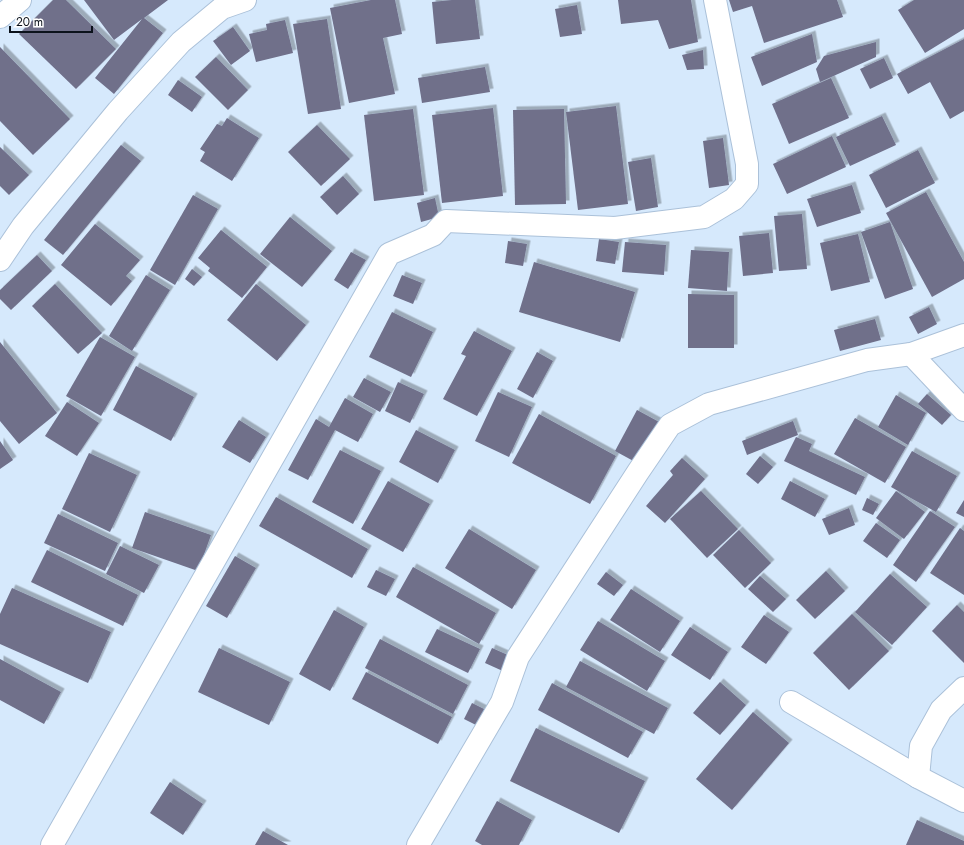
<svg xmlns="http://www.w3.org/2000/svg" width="964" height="845" viewBox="0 0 964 845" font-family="Jost,sans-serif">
  <defs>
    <filter id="shadow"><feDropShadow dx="3.5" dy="-3.5" stdDeviation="0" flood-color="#0004"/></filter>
  </defs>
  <rect width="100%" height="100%" fill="#d6e9fc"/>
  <g fill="#6f6f8a" filter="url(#shadow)">
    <polygon points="53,0 66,0 116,49 76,89 19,34"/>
    <polygon points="84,0 168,0 144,18 163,33 114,94 95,78 142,19 114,40"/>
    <polygon points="371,0 395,0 402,34 383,38 395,94 349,103 330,8"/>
    <polygon points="452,0 475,0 480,39 436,44 432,2"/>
    <polygon points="618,0 691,0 698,42 669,49 658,20 621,24"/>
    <polygon points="729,0 837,0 843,17 764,43 752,6 733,12"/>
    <polygon points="914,0 964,0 964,29 925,53 898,10"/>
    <polygon points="577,5 582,34 560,37 555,9"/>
    <polygon points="327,19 341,109 308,114 293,24"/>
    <polygon points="285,20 293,53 256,62 249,34 267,30 266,24"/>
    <polygon points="233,27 250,51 231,65 213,41"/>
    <polygon points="812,34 817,62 762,86 751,57"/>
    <polygon points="964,39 964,111 950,119 930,82 908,94 897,74"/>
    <polygon points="876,42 876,57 820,82 816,69 824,56"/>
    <polygon points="0,47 70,119 33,155 0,121"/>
    <polygon points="703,50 704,69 687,70 682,55"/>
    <polygon points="216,57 248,90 228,110 195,77"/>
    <polygon points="884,58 893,78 870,89 860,69"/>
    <polygon points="485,67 490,92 422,103 418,78"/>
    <polygon points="831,78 849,118 789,144 772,104"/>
    <polygon points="178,80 202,97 192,112 168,95"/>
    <polygon points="616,106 628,204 578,210 566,112"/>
    <polygon points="493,108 503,196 442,203 432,115"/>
    <polygon points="413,109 424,195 374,201 364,115"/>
    <polygon points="564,109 566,204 515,205 513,110"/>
    <polygon points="882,116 896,145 850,166 836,137"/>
    <polygon points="227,118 259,138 232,181 200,161 205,152 200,149 217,124 222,126"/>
    <polygon points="317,125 350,159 321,186 288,152"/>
    <polygon points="832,136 846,167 787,194 773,164"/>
    <polygon points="723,138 729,185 709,188 703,141"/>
    <polygon points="121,145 141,161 63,255 44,240"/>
    <polygon points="0,147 29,175 9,195 0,186"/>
    <polygon points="918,150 935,183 886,208 869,175"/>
    <polygon points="651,158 658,207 636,211 628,162"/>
    <polygon points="343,176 359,194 337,215 320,197"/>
    <polygon points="852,185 861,213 817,227 807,199"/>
    <polygon points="926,192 964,262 964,279 932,297 886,213"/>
    <polygon points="193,195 218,209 175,285 150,270"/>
    <polygon points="435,198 439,217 421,222 417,203"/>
    <polygon points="802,214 807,269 779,271 774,216"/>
    <polygon points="290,217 332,251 302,287 260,254"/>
    <polygon points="890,222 913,289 885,299 861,232"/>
    <polygon points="95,224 140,260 126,276 132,281 111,306 61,265"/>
    <polygon points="221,230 267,267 242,298 208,271 210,268 198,258"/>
    <polygon points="769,233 773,273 743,276 739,236"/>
    <polygon points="858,234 870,282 831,291 820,243"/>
    <polygon points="599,239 619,242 615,264 596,261"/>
    <polygon points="508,241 527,244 523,266 505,263"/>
    <polygon points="625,242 666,245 664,275 622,272"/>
    <polygon points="691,250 729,252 727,291 688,288"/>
    <polygon points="351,252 366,260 348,289 334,280"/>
    <polygon points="37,255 52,271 11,310 0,299 0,290"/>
    <polygon points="534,262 635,292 620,342 519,312"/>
    <polygon points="192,269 202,277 194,286 185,279"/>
    <polygon points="146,275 170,290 132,351 109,336"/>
    <polygon points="402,275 422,283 413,304 393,296"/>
    <polygon points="55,284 102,333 78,354 32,306"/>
    <polygon points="256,284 306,325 277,361 227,320"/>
    <polygon points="688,294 734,295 734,348 688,348"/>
    <polygon points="929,307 937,324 918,334 909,317"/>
    <polygon points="392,312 433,332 411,377 369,357"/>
    <polygon points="875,319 881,340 840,351 834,330"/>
    <polygon points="474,331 512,351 477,416 443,399 466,356 461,354"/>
    <polygon points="100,337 135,357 101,416 66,396"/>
    <polygon points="0,342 57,413 19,444 0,421"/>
    <polygon points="537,352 553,361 533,398 517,389"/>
    <polygon points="136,366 194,397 171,441 113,410"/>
    <polygon points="364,378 391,392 380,412 353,397"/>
    <polygon points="398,382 424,394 410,423 385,411"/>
    <polygon points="498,392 532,407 509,457 475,441"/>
    <polygon points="927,394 951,415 942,425 918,404"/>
    <polygon points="896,395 926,413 908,445 878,427"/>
    <polygon points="345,398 373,414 358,442 335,430 308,480 288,470 316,419 329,427"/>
    <polygon points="67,402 99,423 77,456 45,436"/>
    <polygon points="637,410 661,423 639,464 615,451"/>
    <polygon points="539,414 616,456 590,504 512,463"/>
    <polygon points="855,418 906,447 885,483 834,454"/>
    <polygon points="239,420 266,437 250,463 222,447"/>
    <polygon points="793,421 798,435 747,455 742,441"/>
    <polygon points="416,430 455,450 438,483 399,462"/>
    <polygon points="796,437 812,444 809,451 865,477 856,495 784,461"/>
    <polygon points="0,441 13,460 0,469"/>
    <polygon points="340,450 381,471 353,524 312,502"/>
    <polygon points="912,451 957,476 936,512 891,487"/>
    <polygon points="89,453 137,475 110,532 62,509"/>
    <polygon points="760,456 773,467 758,484 746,474"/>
    <polygon points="682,458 705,479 665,523 646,506 673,475 670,471"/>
    <polygon points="388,481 430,504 403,552 361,529"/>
    <polygon points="790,481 825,499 815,517 781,499"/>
    <polygon points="701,491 738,529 707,558 670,519"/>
    <polygon points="896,491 925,512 904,539 876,518"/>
    <polygon points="276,497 368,549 352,578 259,526"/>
    <polygon points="867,498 879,504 873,515 862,510"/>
    <polygon points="964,500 964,517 956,513"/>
    <polygon points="849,508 855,525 829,535 822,519"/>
    <polygon points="930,511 955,527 916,582 893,565"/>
    <polygon points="145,512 211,535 198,571 132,548"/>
    <polygon points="58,514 118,543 105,571 44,543"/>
    <polygon points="876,523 900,540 887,558 863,541"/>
    <polygon points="960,528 964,531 964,595 930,573"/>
    <polygon points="469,529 536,570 512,609 445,568"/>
    <polygon points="739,530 771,563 745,588 713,555"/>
    <polygon points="120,546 159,565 144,593 106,574"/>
    <polygon points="47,550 138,595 123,626 31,582"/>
    <polygon points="235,556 256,568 227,618 206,606"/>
    <polygon points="413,567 496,613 479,644 396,597"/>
    <polygon points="376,570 395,579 386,596 367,587"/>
    <polygon points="826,571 845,591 815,619 796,600"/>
    <polygon points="606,572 623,585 614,596 597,584"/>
    <polygon points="890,574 927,607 892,645 855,612"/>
    <polygon points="760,576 786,599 773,612 748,589"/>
    <polygon points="12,588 111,632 88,683 0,644 0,614"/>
    <polygon points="631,589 680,621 660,652 610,620"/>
    <polygon points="957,605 964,612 964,663 932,631"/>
    <polygon points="334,610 364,627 330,691 299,674"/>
    <polygon points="852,614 889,651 849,690 813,653"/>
    <polygon points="764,615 789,632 766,664 741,647"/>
    <polygon points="598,621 665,661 647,691 580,650"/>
    <polygon points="690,627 728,652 710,680 671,655"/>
    <polygon points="437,629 480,649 468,673 425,652"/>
    <polygon points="380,639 468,685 453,714 365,668"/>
    <polygon points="219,648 290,682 269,725 198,692"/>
    <polygon points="492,648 512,657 505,672 485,663"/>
    <polygon points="0,659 61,692 44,724 0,700"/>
    <polygon points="580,661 668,708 654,734 566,687"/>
    <polygon points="366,672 452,717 438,744 352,699"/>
    <polygon points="720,682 746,705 720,735 693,713"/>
    <polygon points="552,683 643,732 628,758 538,710"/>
    <polygon points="472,703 488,711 480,727 464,719"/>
    <polygon points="753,712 789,743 732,810 696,779"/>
    <polygon points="536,728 645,781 619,833 510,781"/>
    <polygon points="170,782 203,804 183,835 150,813"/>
    <polygon points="497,801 532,820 519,845 482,845 475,841"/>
    <polygon points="917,820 964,841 964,845 906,845"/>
    <polygon points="263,831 288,845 255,845"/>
  </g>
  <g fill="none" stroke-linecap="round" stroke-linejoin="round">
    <g stroke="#abc1d9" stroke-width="24">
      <g id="minor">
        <polyline points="0,17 20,0"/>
        <polyline points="0,260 23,226 118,111 181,42 222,8 245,0"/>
        <polyline points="911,354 964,410"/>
        <polyline points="791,702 918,777 964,801"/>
        <polyline points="918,777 921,746 941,710 964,688"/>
        <polyline points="52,845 389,254 433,235 446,221 615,228 704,217 734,199 747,184 747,164 715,0"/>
        <polyline points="418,845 502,702 518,657 638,472 670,425 709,404 867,360 911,354 964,335"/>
      </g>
    </g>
    <use href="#minor" stroke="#fff" stroke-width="22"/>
  </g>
  <path d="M10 26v6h82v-6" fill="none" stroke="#0b121b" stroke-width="2"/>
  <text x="16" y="26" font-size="12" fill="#0b121b" stroke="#ffffff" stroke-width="3" paint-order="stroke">20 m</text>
</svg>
